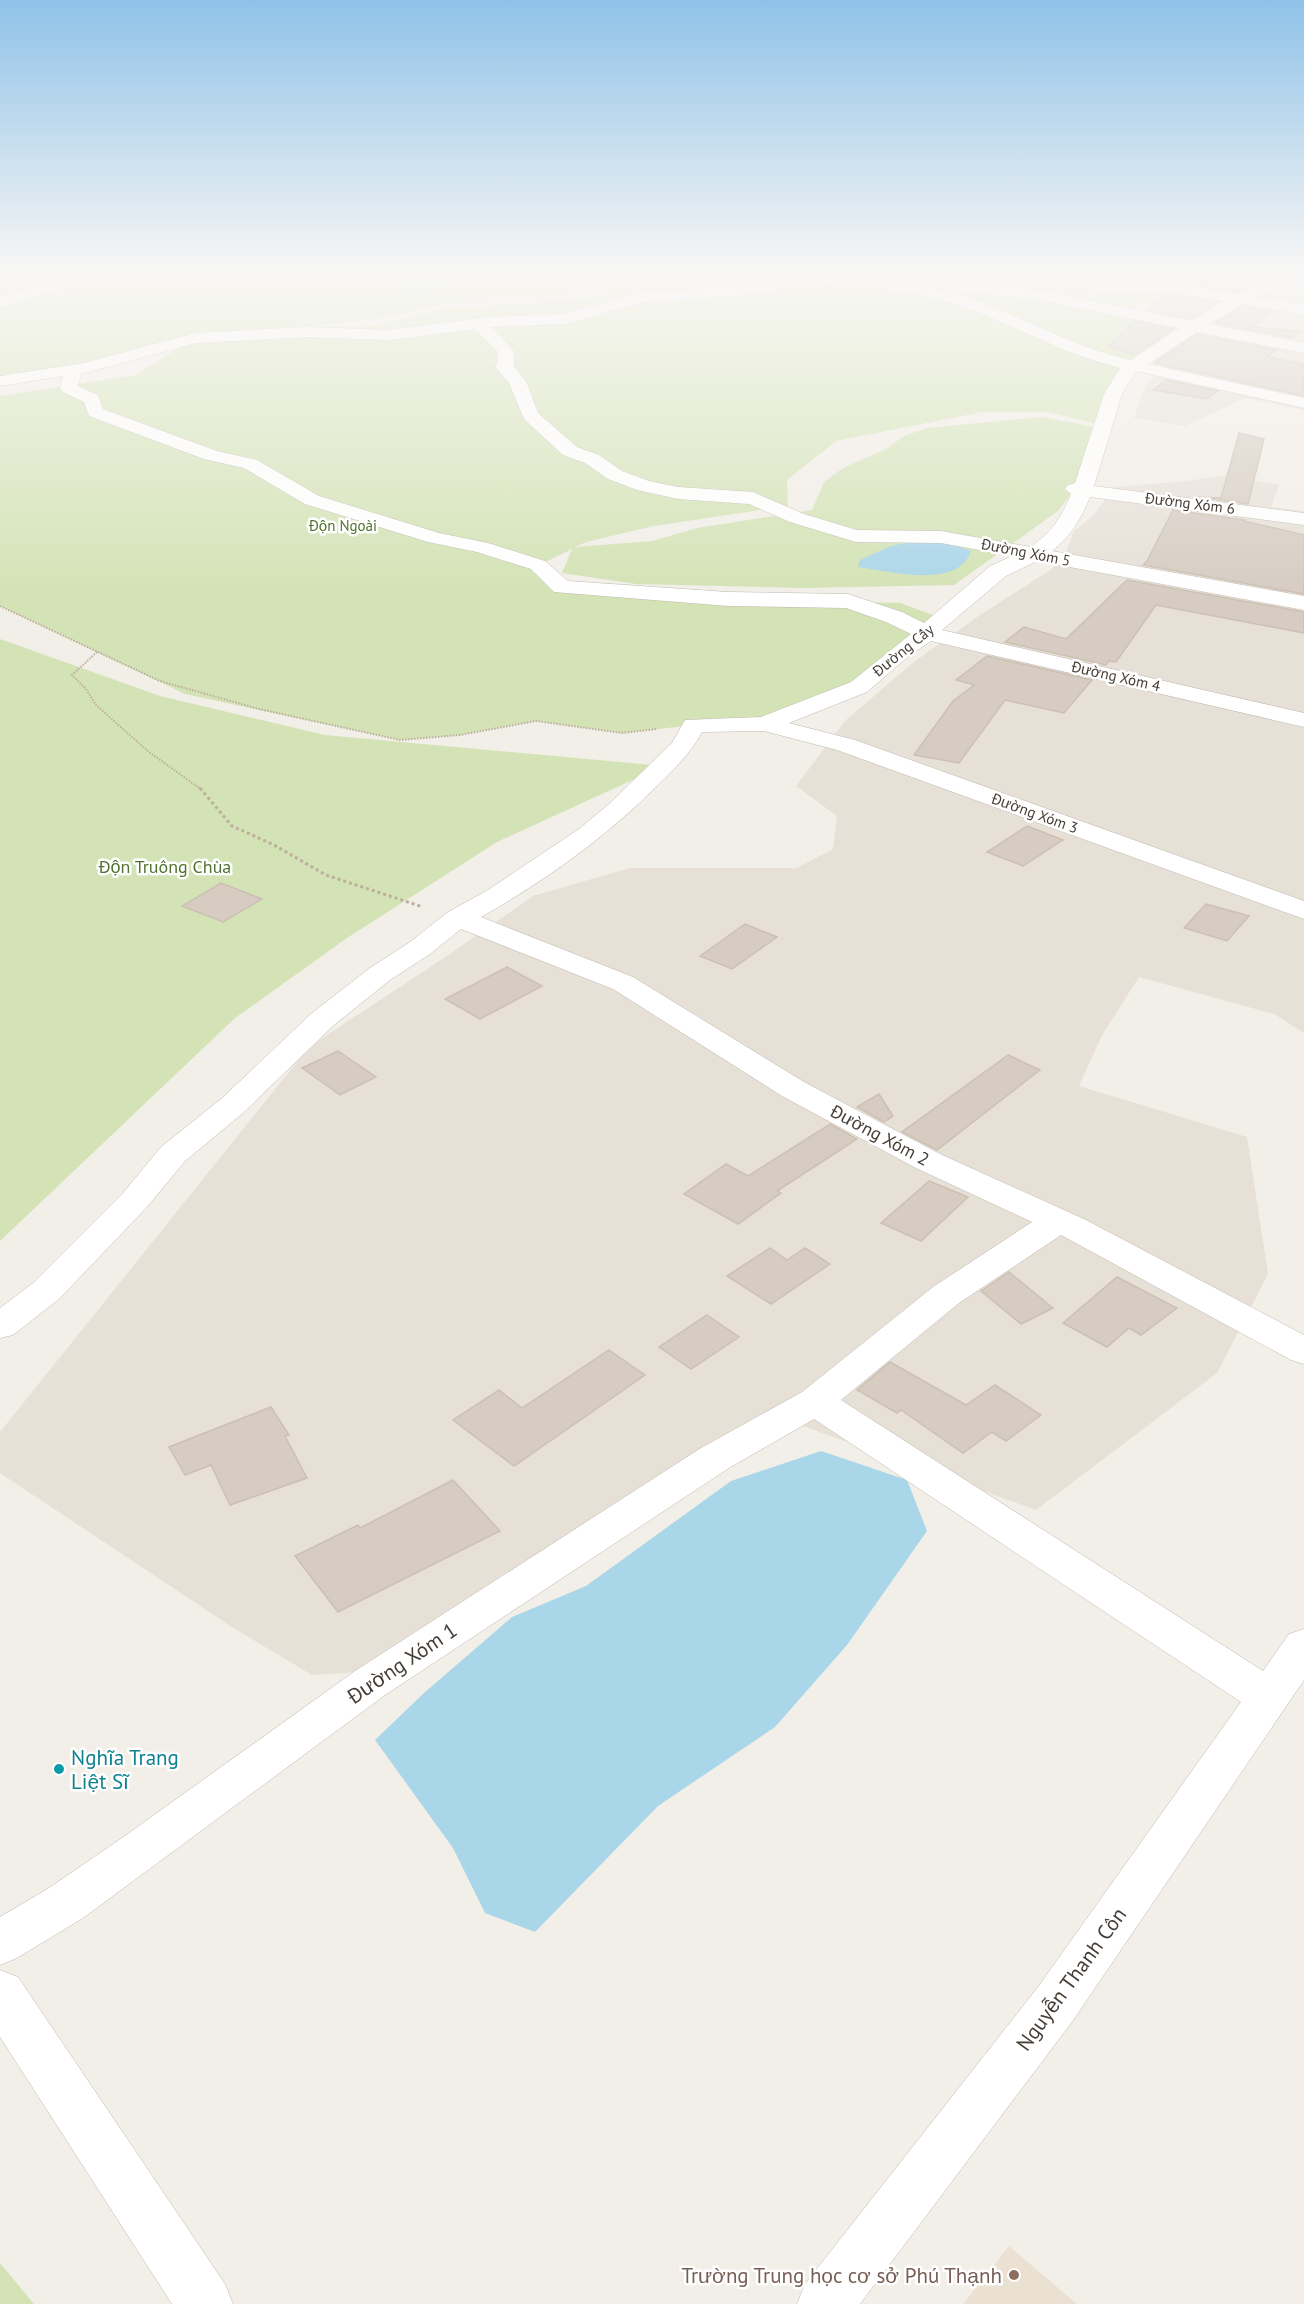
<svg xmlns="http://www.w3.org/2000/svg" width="1304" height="2304" viewBox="0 0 1304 2304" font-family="'PT Sans',sans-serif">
  <rect width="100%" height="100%" fill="#f2eee8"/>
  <g fill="#e6e0d7">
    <polygon points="1200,276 1292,288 1304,283 1304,410 1245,398 1185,426 1134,418 1147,382 1177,357 1183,337 1151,314 1149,301"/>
    <polygon points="1224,475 1279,485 1271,507 1304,511 1304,1033 1274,1014 1139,977 1102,1035 1079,1086 1247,1137 1268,1274 1217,1373 1036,1510 803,1426 360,1672 312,1675 232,1627 0,1473 0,1432 309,1047 444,958 533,896 630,868 797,868 833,849 837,816 796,786 846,720 914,662 980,615 1052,569 1067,550 1074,531 1094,515 1113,487 1188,481"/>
  </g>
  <polygon fill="#eae1d3" points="1009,2246 1077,2304 963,2304"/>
  <g fill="#d3e3b5">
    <polygon points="0,272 103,272 0,302"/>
    <polygon points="141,272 609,272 568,295 464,301 377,318 299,328 375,326 448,308 587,299 638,272 1296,272 1265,282 1240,282 1195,273 1150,297 1139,304 1131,314 1195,326 1127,370 1102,425 1048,412 982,412 836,441 787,480 788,506 654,526 586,542 575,547 652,541 697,528 812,510 824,482 843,468 886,449 904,436 927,428 1042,417 1099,428 1089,470 1058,511 954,585 802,588 636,584 562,573 572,549 539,565 562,587 728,599 900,603 941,618 859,687 764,724 694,725 622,733 536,721 460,735 400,740 185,694 0,606 0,396 136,375 181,346 0,386 0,306"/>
    <polygon points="0,639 160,696 325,735 663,766 497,842 347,938 235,1018 0,1241"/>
    <polygon points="0,2263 34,2304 0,2304"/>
  </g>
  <g fill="#aad6e9">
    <polygon points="431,277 442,281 443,285 412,292 395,287"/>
    <path d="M915,541l37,3 19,7c-13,39 -82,20 -113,16l2,-7 31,-14z"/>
    <polygon points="821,1451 907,1480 927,1531 847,1645 775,1727 658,1806 535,1932 485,1913 453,1848 375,1740 424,1693 512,1617 586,1586 731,1481"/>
  </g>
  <g fill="#d6ccc2" stroke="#cdc0b3" stroke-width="1.5">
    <polygon points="1204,282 1238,287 1245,289 1239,292 1200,285"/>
    <polygon points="1169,295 1174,295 1219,302 1192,319 1147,310 1158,299 1165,300"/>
    <polygon points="1243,306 1273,312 1251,327 1301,331 1292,338 1215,323"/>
    <polygon points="1134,321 1173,329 1134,355 1109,346"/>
    <polygon points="1197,334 1276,350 1267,357 1304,364 1304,396 1154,363"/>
    <polygon points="1166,380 1218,391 1207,399 1153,390"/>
    <polygon points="1239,433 1264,439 1248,504 1198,497 1221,498"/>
    <polygon points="1173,510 1245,520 1244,521 1304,535 1304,594 1143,565 1147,561"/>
    <polygon points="1127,580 1304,612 1304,633 1156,605 1116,662 1109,661 1106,665 1005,642 1024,627 1066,639"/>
    <polygon points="987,656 1092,680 1064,713 1005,700 959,763 914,755 953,701 974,685 956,680"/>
    <polygon points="1027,826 1063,840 1023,866 987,852"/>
    <polygon points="221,883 262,899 223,922 182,906"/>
    <polygon points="1206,904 1249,916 1227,941 1184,928"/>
    <polygon points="745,924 777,937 732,969 700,956"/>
    <polygon points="507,967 542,986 480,1019 445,999"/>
    <polygon points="338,1051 376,1077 340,1095 302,1068"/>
    <polygon points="1008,1055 1040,1070 937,1150 902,1132"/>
    <polygon points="879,1094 893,1116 884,1122 857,1107"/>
    <polygon points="830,1124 857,1139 777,1191 781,1193 738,1224 684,1194 726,1164 748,1176"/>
    <polygon points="929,1181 968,1197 921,1241 881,1223"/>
    <polygon points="770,1248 787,1260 805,1248 830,1264 771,1304 727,1276"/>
    <polygon points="1009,1272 1053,1308 1021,1324 981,1291"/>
    <polygon points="1117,1277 1177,1308 1141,1335 1129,1328 1107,1347 1063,1323"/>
    <polygon points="707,1315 739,1337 691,1369 659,1347"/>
    <polygon points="609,1350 645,1375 514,1466 453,1420 499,1390 522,1408"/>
    <polygon points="890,1362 966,1405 995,1385 1041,1415 1006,1441 992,1432 963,1453 901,1410 897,1413 857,1390"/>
    <polygon points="271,1407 289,1435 285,1436 307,1478 230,1505 211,1465 185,1475 169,1447"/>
    <polygon points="453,1480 500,1531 338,1612 295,1556 358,1525 360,1528"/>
  </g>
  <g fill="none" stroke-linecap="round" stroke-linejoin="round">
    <g stroke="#c0b8af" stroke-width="1">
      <g id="minor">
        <polygon points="88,272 112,272 109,275 0,307 0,297"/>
        <path d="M768,272c67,0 140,5 204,27 54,19 103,49 159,61l48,-32 -152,-30 -75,-6 -8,-5 8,-5 75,6 165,33 33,-20 -51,-8 -121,-5 -8,-5 8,-5 121,5 65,11 47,-22h18l-1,3 -46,22 47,8v10l-61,-11 -34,20 95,19v10l-107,-21 -49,32 156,34v10l-168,-37 -14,23 -28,92 210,27v12l-214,-28c-9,22 -19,39 -38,54l252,45v14l-267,-49 -31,15 -64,54 362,83v14l-373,-86 -21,14 -43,37 -78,31 66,17 449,161v18l-467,-169 -73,-19 -62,1c-11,21 -27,36 -44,53 -52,52 -113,96 -177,132l152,60 171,105 136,72 146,66 218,115v29l-13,-4 -230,-125 -102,68 -118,97 422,271 26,-37 15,-5v51l-230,339 -214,285h-63l8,-20 233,-297 203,-285 -427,-283 -85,49 -344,227 -302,223 -66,40 -17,7v-48l49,-29 73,-50 233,-167 346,-223 101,-56 131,-105 99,-65 -116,-54 -134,-72 -169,-107 -152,-60 -31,25 -40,26 -56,45 -91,88 -58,48 -38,46 -88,92 -46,36 -13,3v-30l33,-25 90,-90 38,-46 60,-48 91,-86 58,-45 40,-26 38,-30 40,-22 91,-61 30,-25 63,-61 13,-23 76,-3 90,-35 60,-48 -25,-12 -40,-14 -118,-2 -174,-14 -23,-23 -54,-17 -49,-10 -123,-38 -61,-36 -40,-9 -115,-43 -5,-14 -21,-10 -3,-4 3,-12 -63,10v-10l84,-13 111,-30 113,-6 80,3 102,-13 74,-3 80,-22 116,-7 14,-5 -6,-2 -3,-3zM797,282c55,4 112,6 164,24 54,19 103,49 159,62l-16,26 -29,89 -7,2 -3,4 6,5c-11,26 -18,36 -40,53l-90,-16 -84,-1 -53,-16 -51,-22 -75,-5 -29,-6 -27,-10 -23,-16 -22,-8 -39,-34 -12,-32 -12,-14v-16l-23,-24 74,-3 80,-22 117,-8zM475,329l23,23 -2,16 13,15 15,36 39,36 22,8 23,16 29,11 41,9 71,5 41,18 66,20 85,1 71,13 -22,10 -66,57 -22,-11 -54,-18 -120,-2 -160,-11 -23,-20 -57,-18 -49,-10 -120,-37 -62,-36 -40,-9 -114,-42 -5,-14 -20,-9 3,-12 115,-31 112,-6 80,3z"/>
        <polygon points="0,1970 18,1977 225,2284 233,2304 172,2304 0,2037"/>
      </g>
    </g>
    <g stroke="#bdaf9e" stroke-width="2" stroke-dasharray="1.5 1.5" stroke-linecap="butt">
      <polyline points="0,606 160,681 259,709 400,740 460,735 536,721 622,733 657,729"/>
      <polyline points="97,652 72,675 86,689 96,705 149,752 202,790"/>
    </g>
    <polyline stroke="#bdaf9e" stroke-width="3" stroke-dasharray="3 3" stroke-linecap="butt" points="200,788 232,826 274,845 326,875 423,907"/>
    <use href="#minor" fill="#fff" fill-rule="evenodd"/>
  </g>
  <linearGradient id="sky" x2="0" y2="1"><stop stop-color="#8fc2e8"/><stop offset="0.46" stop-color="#f9f7f5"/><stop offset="1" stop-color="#f9f7f5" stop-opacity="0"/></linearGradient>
  <rect width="1304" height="594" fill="url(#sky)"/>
  <circle fill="#0f9aa8" stroke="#fff" stroke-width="2" cx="59" cy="1769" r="6"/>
  <circle fill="#8d6e63" stroke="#fff" stroke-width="2" cx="1014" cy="2275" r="6"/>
  <g text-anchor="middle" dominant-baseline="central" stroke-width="5" stroke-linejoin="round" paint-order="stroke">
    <g font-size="15" fill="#453e37" stroke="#fff">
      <text transform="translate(1190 503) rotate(7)">Đường Xóm 6</text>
      <text transform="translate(1026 552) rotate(11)">Đường Xóm 5</text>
      <text transform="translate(903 650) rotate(-39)">Đường Cấy</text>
      <text transform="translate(1116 676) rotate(13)">Đường Xóm 4</text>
      <text transform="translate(1035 813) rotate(20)">Đường Xóm 3</text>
    </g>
    <g font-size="15" fill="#507230" stroke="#fff">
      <text x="343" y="525">Độn Ngoài</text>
    </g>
    <g font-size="18" fill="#507230" stroke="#fff">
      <text x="165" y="866">Độn Truông Chùa</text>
    </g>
    <g font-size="18" fill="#453e37" stroke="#fff">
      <text transform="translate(880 1135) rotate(28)">Đường Xóm 2</text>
    </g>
    <g font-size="21" fill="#453e37" stroke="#fff">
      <text transform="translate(402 1663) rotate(-34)">Đường Xóm 1</text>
      <text transform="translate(1071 1979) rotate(-54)">Nguyễn Thanh Côn</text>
    </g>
    <g font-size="21" fill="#0d838f" stroke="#fff" text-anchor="start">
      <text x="71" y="1757">Nghĩa Trang<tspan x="71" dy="24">Liệt Sĩ</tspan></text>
    </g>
    <g font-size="21" fill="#785e54" stroke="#fff" text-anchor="end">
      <text x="1002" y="2275">Trường Trung học cơ sở Phú Thạnh</text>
    </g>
  </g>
</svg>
